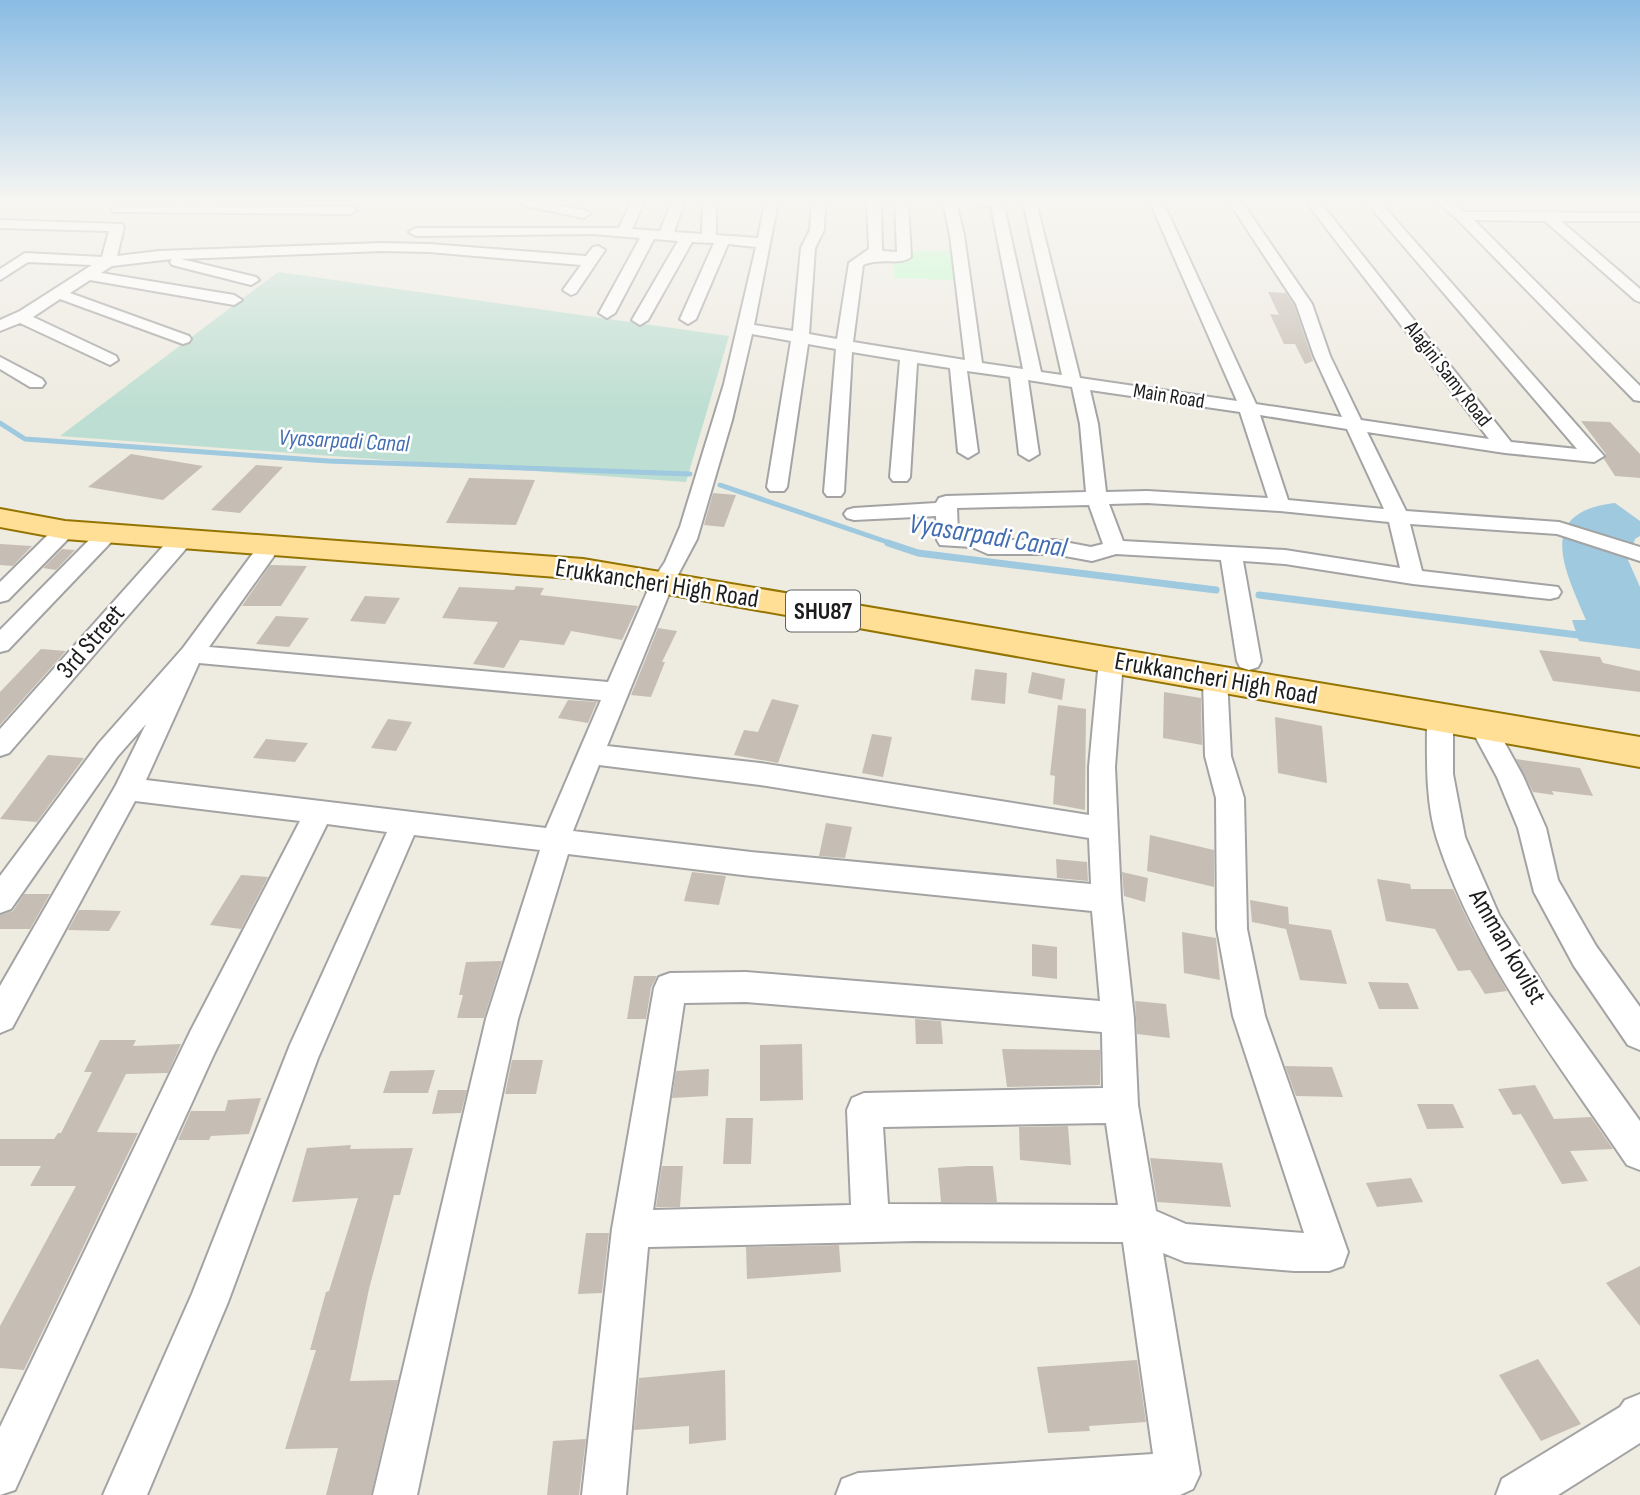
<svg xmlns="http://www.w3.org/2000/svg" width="1640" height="1495" viewBox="0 0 1640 1495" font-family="'Sofia Sans Condensed',sans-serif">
  <rect width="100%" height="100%" fill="#eeebe1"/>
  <polygon fill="#bdded2" points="278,272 729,336 686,482 60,436"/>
  <polygon fill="#bafdc7" points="908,251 955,251 960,280 894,278 894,259 907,260"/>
  <path fill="#9ec9df" d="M1615,503l25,18v15l-5,3 -7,21 12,27v62l-61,-8 -7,-21h14c-21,-50 -52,-108 29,-117z"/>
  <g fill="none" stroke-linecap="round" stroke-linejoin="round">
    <g stroke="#9ec9df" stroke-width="5">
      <polyline points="0,423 25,439 328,461 690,474"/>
      <polyline points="720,485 893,544"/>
    </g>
    <g stroke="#9ec9df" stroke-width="7">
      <polyline points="888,543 918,553 1216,590"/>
      <polyline points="1259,595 1586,636"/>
    </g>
  </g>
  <g fill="#c6beb4">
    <polygon points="1268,292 1286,293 1294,305 1313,361 1305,364 1295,344 1284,344 1270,314 1279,315"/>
    <polygon points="1581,421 1610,422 1640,454 1640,478 1615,476 1604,459 1606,454"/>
    <polygon points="131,454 203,466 163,500 88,487"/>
    <polygon points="256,465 283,467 240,513 211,510"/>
    <polygon points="469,478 535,480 516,525 446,523"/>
    <polygon points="713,493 736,495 724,527 704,525"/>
    <polygon points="0,544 32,546 13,566 0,565"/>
    <polygon points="62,549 75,550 56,570 43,568"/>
    <polygon points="270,565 307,566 281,606 242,606"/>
    <polygon points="516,586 544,588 540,595 638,606 622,640 571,631 564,645 520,640 504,668 473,664 498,622 442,618 459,587 514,590"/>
    <polygon points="365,596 400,598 385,624 350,621"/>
    <polygon points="276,616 309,618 289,647 256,644"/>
    <polygon points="658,628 677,631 662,662 665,662 651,697 631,695"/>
    <polygon points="41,649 66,651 0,725 0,692"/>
    <polygon points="1539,650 1600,657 1603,663 1640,671 1640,692 1553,681"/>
    <polygon points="975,669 1007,673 1005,704 971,700"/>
    <polygon points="1032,672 1065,679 1062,700 1028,693"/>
    <polygon points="1164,692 1201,698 1202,745 1163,738"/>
    <polygon points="772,699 799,705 778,763 734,755 744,730 758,732"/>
    <polygon points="568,700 597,702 588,723 558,718"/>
    <polygon points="1058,705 1086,709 1085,810 1053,804 1055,776 1050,775"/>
    <polygon points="1275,717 1322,726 1327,783 1278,773"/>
    <polygon points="388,719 412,722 396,751 371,748"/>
    <polygon points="872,734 892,737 883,777 862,773"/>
    <polygon points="266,739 308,743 295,762 253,758"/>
    <polygon points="48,755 84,758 37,822 0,819"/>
    <polygon points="1516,759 1580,768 1593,796 1552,791 1554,795 1533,792"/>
    <polygon points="826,823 852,827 845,858 819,856"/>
    <polygon points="1150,835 1214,850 1214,887 1147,871"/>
    <polygon points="1056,859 1087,862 1088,881 1057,878"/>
    <polygon points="692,872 726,876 719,905 684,901"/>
    <polygon points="1122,872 1148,878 1145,902 1124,896"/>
    <polygon points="241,875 268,877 241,929 210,925"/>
    <polygon points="1377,879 1410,884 1411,889 1453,889 1471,927 1507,991 1485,994 1470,970 1458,971 1435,929 1386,921"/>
    <polygon points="24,894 50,894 30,929 0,929 0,915 13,911"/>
    <polygon points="1250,900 1288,907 1289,924 1331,930 1347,984 1300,980 1286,929 1252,922"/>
    <polygon points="79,910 91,910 121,911 109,931 68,930"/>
    <polygon points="1182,932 1216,938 1220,980 1184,973"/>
    <polygon points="1032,944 1057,947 1057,979 1032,976"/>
    <polygon points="502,961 484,1018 457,1018 463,995 459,995 466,962"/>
    <polygon points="634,976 657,976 651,988 646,1019 627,1019"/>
    <polygon points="1368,982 1408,983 1419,1009 1379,1009"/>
    <polygon points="1135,1001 1166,1004 1170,1038 1137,1034"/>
    <polygon points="915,1019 941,1021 943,1044 916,1044"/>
    <polygon points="100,1040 136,1040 133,1046 181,1044 168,1073 126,1074 97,1132 138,1133 24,1370 0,1368 0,1326 76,1186 30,1186 41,1166 0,1166 0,1139 54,1139 58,1133 61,1133 92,1072 84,1072"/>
    <polygon points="802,1044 803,1100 760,1101 760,1045"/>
    <polygon points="1002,1049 1100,1050 1100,1085 1007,1087"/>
    <polygon points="512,1060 543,1060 536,1094 505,1094"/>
    <polygon points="1285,1066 1332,1067 1343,1097 1296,1096"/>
    <polygon points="709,1069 708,1096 672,1098 676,1071"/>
    <polygon points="435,1070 428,1093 383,1093 390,1071"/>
    <polygon points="1535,1085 1554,1119 1591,1117 1613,1149 1570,1151 1588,1181 1562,1184 1521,1114 1513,1115 1498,1089"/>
    <polygon points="438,1090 467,1090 461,1113 432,1114"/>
    <polygon points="261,1098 249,1134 211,1136 209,1140 178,1140 191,1111 225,1111 228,1100"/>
    <polygon points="1417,1104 1453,1104 1464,1128 1427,1129"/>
    <polygon points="726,1118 753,1118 751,1164 723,1164"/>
    <polygon points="1068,1126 1071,1165 1020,1160 1019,1127"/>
    <polygon points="351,1145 350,1149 413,1148 400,1195 394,1195 369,1289 350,1381 398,1380 371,1495 326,1495 338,1448 285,1449 316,1350 310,1350 326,1292 329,1291 358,1198 292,1202 307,1148"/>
    <polygon points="1150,1158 1222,1163 1231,1207 1157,1202"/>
    <polygon points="662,1166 683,1166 680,1207 656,1207"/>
    <polygon points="968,1166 993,1166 997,1202 941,1202 938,1168"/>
    <polygon points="1411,1178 1423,1202 1377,1207 1366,1183"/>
    <polygon points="586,1233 609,1233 602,1293 578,1294"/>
    <polygon points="839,1245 841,1272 747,1279 746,1247"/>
    <polygon points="1640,1266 1640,1326 1606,1283"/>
    <polygon points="1538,1359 1581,1424 1541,1441 1499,1375"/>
    <polygon points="1137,1360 1146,1422 1089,1426 1090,1431 1048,1433 1037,1367"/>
    <polygon points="725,1370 726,1440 689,1444 689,1426 634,1430 639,1378"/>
    <polygon points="586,1439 579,1495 547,1495 553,1441"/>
  </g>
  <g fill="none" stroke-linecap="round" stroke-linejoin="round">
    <g stroke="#a3a3a3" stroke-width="4">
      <g id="minor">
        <polygon points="520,202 545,202 588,211 590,214 583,218 522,205"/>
        <path d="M631,202h13l-12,27 28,2 12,-29h12l-10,30 28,2 1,-32h13v33l42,3 7,-36h13l-24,123 39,6 8,-83 9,-18 2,-28h13l-1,28 -9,18 -6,86 28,5 12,-76 20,-14 -2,-47h14l1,49 15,1 -2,-50h13l3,55c-11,9 -30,0 -48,8l-10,77 112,18 -15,-125 -7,-33h13l8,33 18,128 41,6 -32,-163 -14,-1 -2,-3h28l38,170 21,3 -39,-173h13l44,176 157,23 -87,-199h13l93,202 86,13 -28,-61 -18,-52 -67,-102h13l70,102 18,52 31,64 128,19 -183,-237h14l191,240 66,7 -211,-247h14l224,254 -10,6 -89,-9 -138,-21 39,79 153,11 81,25v14l-83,-27 -147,-10 12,47 136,16 3,5 -3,5 -8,2 -137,-15 -128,-20 -42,-3 18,100 -3,6 -9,3 -9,-3 -3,-6 -16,-101 -105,-6 -24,7 -38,-7h-66l-16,-7 -32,-2 -3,-5 -1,-24 -82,4 -7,-2 -3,-4 3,-4 7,-2 82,-5 3,-5 7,-2 140,-4 -6,-68 -8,-37 -44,-7 11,74 -10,6 -10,-6 -9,-77 -43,-6 11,81 -10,6 -10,-6 -8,-84 -33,-5 -7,114 -3,4h-14l-3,-4 10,-117 -48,-8 -8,140 -3,4h-14l-3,-4 12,-143 -28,-5 -21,143 -3,4h-14l-3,-4 24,-146 -39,-7 -20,86 -35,119 -24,45 -66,162 153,17 329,52v-48l10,-107 3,-6 9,-3 9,3 3,6 -8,107 6,132 13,119 4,87 18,106 30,13 118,9 -71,-217 -16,-87 -1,-131 -11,-42 -2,-78 3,-6 9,-3 9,3 3,6 4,78 13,42 3,131 18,87 83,236 -5,14 -14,5h-35l-109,-9 -22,-9 37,221 -7,15 -13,6h-344l6,-16 16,-6 295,-19 -30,-212 -207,-1 -268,6 -22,248h-44l30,-266 42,-241 5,-11 11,-4 76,-1 354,29 -8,-90 -341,-35 -183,-22 -50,165 -101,476h-44l113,-476 54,-169 -126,-15 -96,223 -90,244 -81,193h-44l89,-201 98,-249 97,-213 -60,-8 -113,230 -199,436 -15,5v-68l190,-395 110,-211 -165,-20 -123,227 -12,5v-47l116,-201 30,-61 -29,33 -106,152 -11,4v-37l99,-133 84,-95 79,-107h16l3,5 -72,101 399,35 43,-99 14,-21 15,-35 44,-143 32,-137 -28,-3 -32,75 -8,5 -8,-5 34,-76 -22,-1 -44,78 -8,5 -8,-5 46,-79 -24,-2 -39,74 -8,5 -8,-5 41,-75 -47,-4 -177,2 -7,-4 7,-4h203zM1090,390l150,22 28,86 -121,-7 -41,1 -8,-68zM1260,415l87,14 37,80 -96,-9zM1147,503l133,8 109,11 11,46 -115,-18 -162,-9 -14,-37zM1089,505l14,39 -12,3 -37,-7h-62l-16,-7h-18l-1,-25zM199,663l402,37 -55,128 -400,-48zM599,765l161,20 329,53 2,46 -340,-32 -178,-21zM746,1002l356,30 1,56 -239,5 -12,5 -5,12 4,95 -198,5 31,-207zM1106,1123l12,82 -230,-1 -5,-77z"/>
        <polygon points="1437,202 1452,202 1465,212 1640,213 1640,221 1561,221 1640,289 1640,302 1635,300 1545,221 1474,220 1640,386 1640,401 1634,400 1457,219"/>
        <polygon points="118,205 350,206 357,210 350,214 113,212 111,209"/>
        <polygon points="0,220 122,224 124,227 117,256 159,251 382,243 429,244 586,256 593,247 598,246 605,250 576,293 571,295 563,290 581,265 429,252 382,251 181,259 256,277 259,280 251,285 172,265 170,262 172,259 112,266 101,273 234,295 242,300 234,305 90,280 70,293 189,336 191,339 189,342 183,344 60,299 33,317 116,356 118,360 110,365 20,323 0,331 0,320 20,311 92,265 28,262 0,280 0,269 25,253 102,257 109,231 0,228"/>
        <polygon points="0,357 42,379 45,383 42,387 30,387 0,369"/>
        <polygon points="65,524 72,525 76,530 72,535 8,600 0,602 0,582 58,525"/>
        <polygon points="107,527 114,529 118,534 114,539 8,650 0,652 0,630 100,529"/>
        <polygon points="182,532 190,534 193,539 190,544 9,753 0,756 0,729 174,534"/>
        <path d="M1440,707l9,3 4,7v57l12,63 34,78 50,79 91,127v49l-13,-5c-70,-104 -151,-206 -190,-326 -12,-39 -10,-82 -10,-122l4,-7z"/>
        <polygon points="1482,715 1491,718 1523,776 1546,828 1558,880 1596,946 1640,1007 1640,1050 1628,1045 1574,966 1534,892 1518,828 1497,777 1469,725 1473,718"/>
        <polygon points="1640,1394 1640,1443 1558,1495 1496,1495 1502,1479 1620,1407 1625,1400"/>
      </g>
    </g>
    <g stroke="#947400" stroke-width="4">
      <polygon id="primary" points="0,509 65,521 583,559 1640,737 1640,767 583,579 65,539 0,527"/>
    </g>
    <use href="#minor" fill="#fff" fill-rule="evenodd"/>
    <use href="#primary" fill="#ffde95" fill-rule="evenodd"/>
  </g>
  <linearGradient id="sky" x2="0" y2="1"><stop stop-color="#8abce4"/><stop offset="0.49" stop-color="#f7f6f2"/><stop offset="1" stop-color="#f7f6f2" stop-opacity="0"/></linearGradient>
  <rect width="1640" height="411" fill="url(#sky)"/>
  <g text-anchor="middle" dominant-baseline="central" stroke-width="5" stroke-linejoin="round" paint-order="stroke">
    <g font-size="21" fill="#1c1c1c" stroke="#fff">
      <text transform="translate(1448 374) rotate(52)">Alagini Samy Road</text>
      <text transform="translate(1169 396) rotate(9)">Main Road</text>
    </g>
    <g font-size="23" font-style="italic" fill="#436db1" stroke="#fff">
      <text transform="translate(344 441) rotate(3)">Vyasarpadi Canal</text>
    </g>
    <rect fill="#fff" stroke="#606060" stroke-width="2" x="786" y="590.5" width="74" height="41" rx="5"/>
    <g font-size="24" font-weight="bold" fill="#1c1c1c">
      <text x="823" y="611">SHU87</text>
    </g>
    <g font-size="26" fill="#1c1c1c" stroke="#fff">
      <text transform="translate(657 584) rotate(9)">Erukkancheri High Road</text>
      <text transform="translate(91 642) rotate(-49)">3rd Street</text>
      <text transform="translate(1216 679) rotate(10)">Erukkancheri High Road</text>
      <text transform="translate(1507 947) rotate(60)">Amman kovilst</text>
    </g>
    <g font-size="28" font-style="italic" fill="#436db1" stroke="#fff">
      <text transform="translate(988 536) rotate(9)">Vyasarpadi Canal</text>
    </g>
  </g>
</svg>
